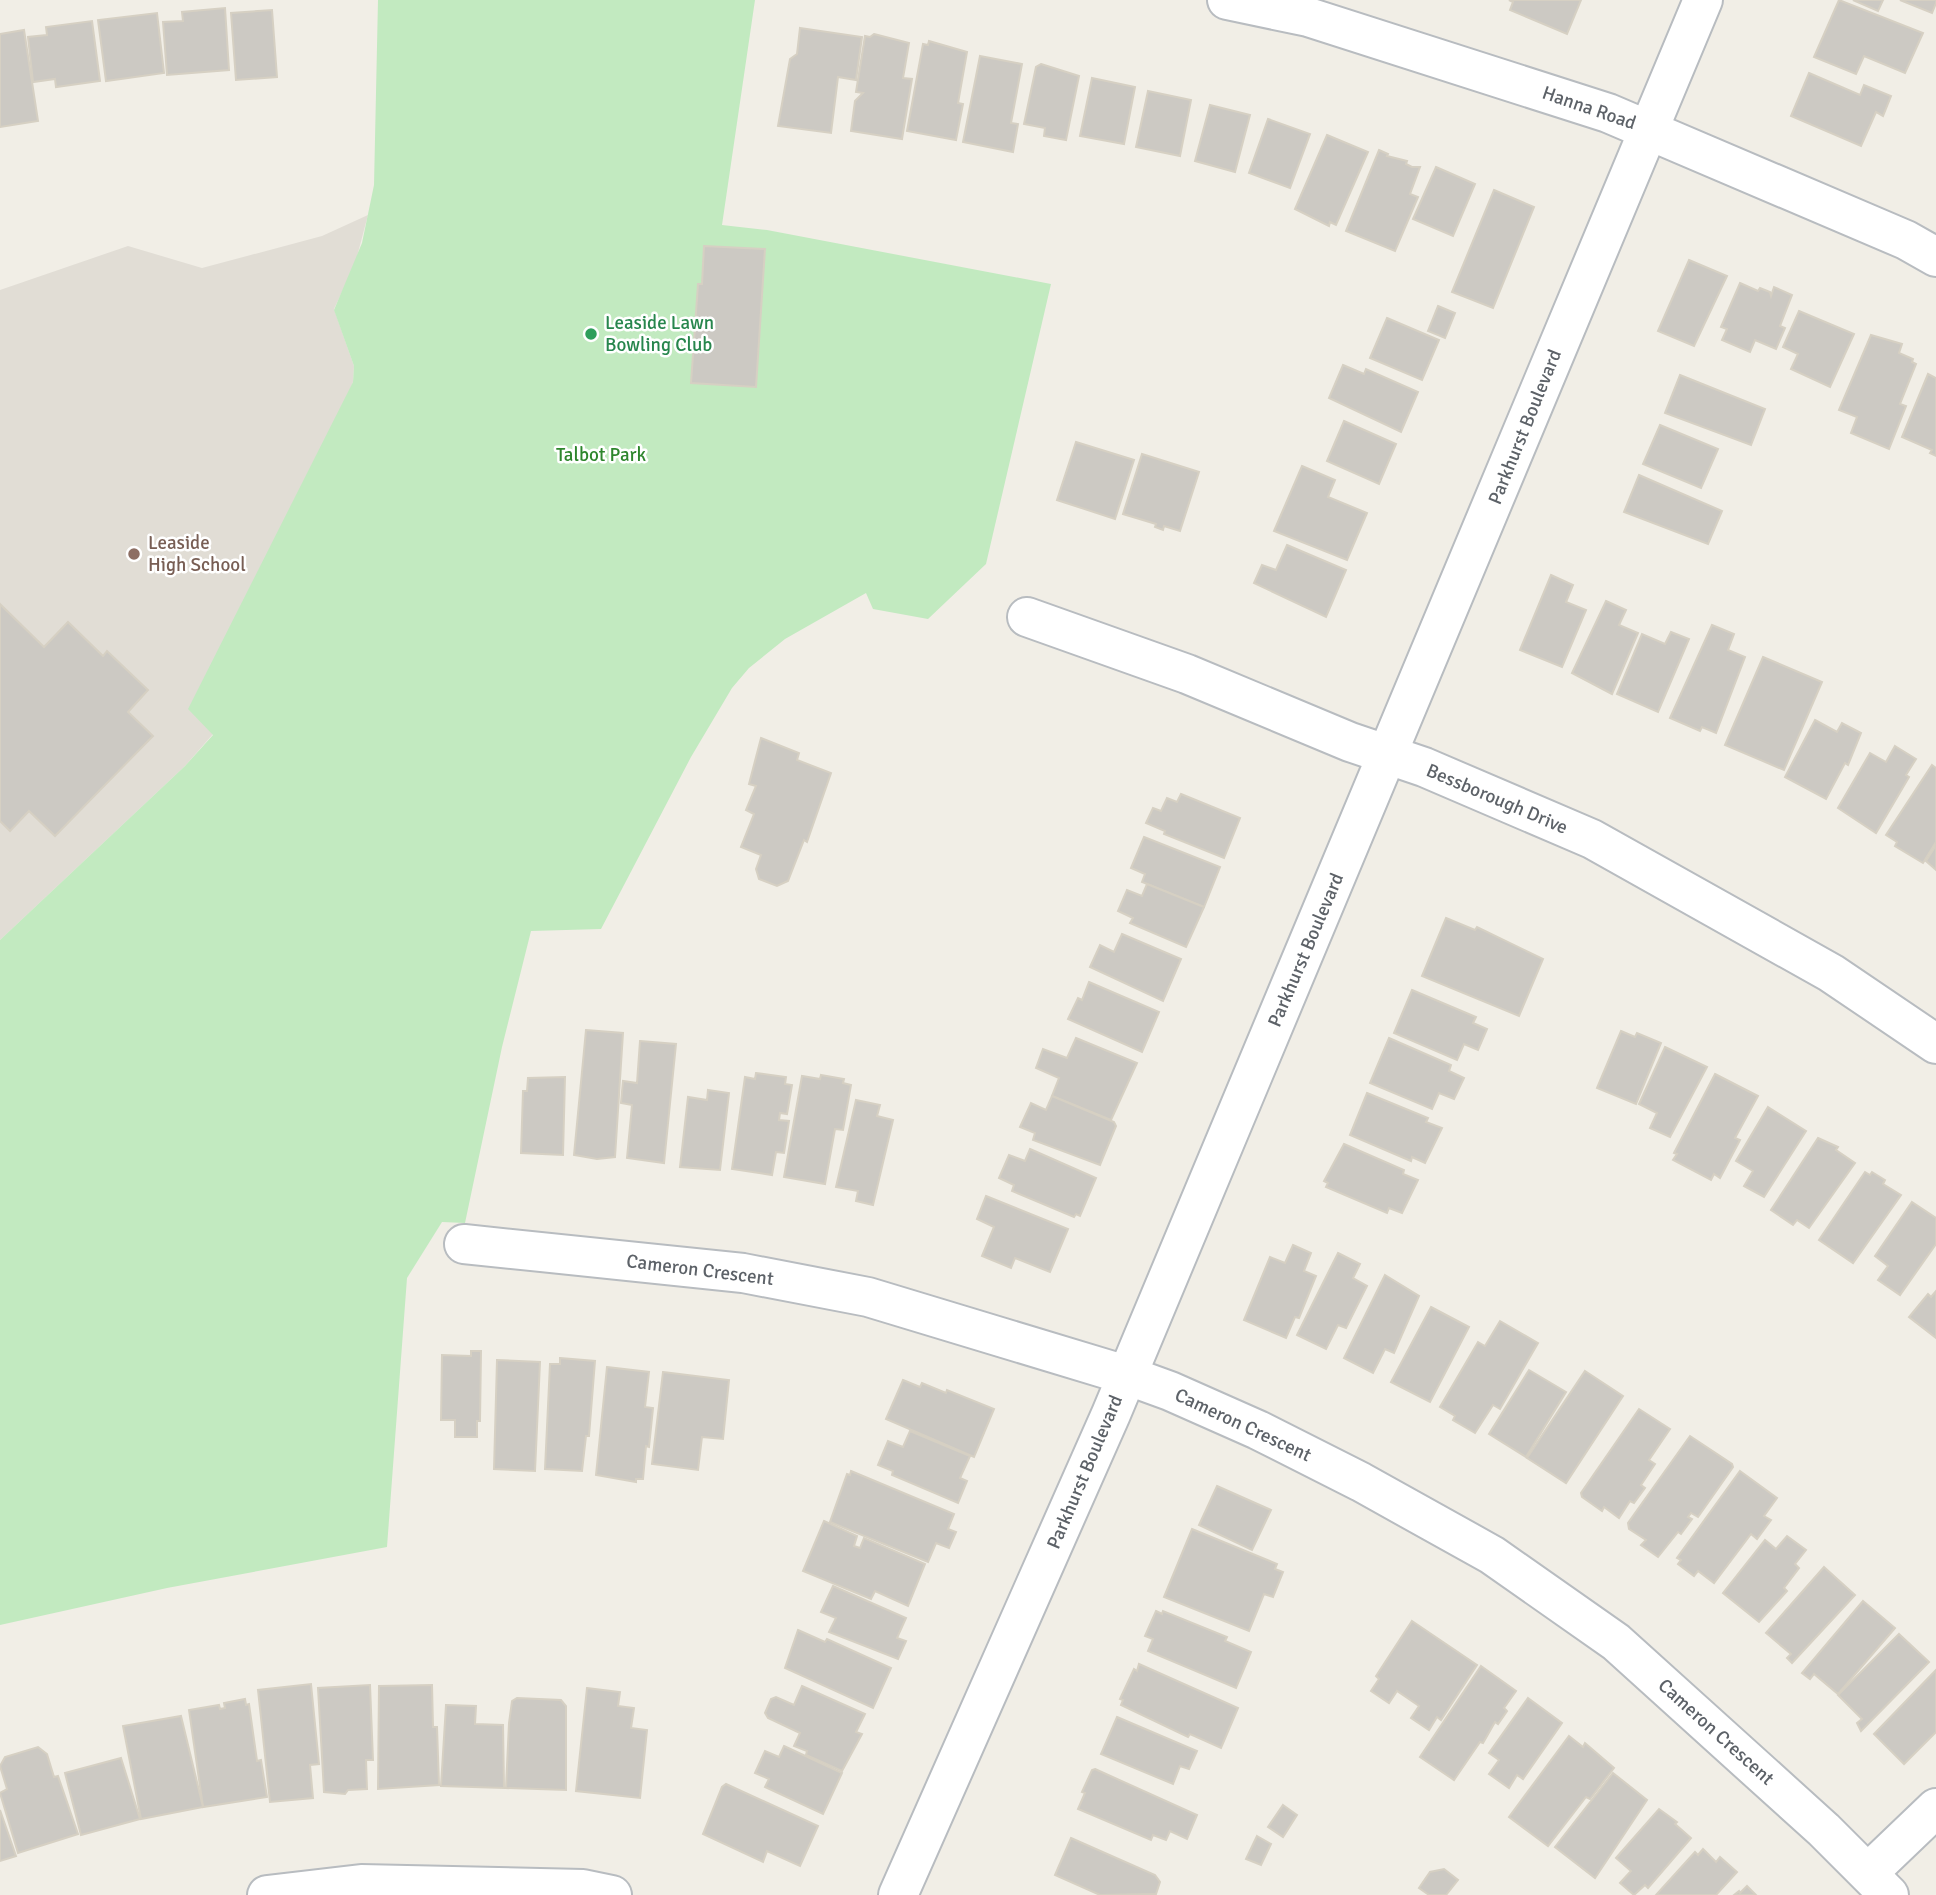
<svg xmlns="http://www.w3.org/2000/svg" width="1936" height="1895" viewBox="0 0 1936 1895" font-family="Signika,sans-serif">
  <rect width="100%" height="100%" fill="#f1eee6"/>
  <polygon fill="#e1ddd5" points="368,215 355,264 334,309 354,366 353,382 213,734 185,766 0,940 0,290 128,246 202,268 322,236"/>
  <polygon fill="#c2eac0" points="378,0 755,0 722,225 767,230 1051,284 986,564 928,619 873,609 866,593 785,639 749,668 732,688 691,757 601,929 531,931 502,1047 465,1223 442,1222 407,1278 387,1547 167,1588 0,1625 0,940 185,766 213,735 188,709 353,382 354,366 334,310 362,243 374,185"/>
  <g fill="#ccc9c3" stroke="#d6d0c3" stroke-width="2">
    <polygon points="1509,0 1581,0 1567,34 1510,10 1513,2"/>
    <polygon points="1839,0 1923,33 1905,73 1864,56 1856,74 1814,57"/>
    <polygon points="1853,0 1883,0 1878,11"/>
    <polygon points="1900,0 1936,0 1936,3 1932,13"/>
    <polygon points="225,8 229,70 167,75 163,22 183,21 182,12"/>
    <polygon points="272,10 277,77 236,80 231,13"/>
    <polygon points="157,13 164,73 106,81 98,20"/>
    <polygon points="92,21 100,81 56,87 55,79 33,82 28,37 47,35 46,27"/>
    <polygon points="800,28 862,37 856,80 838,77 831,133 778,126 790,59 797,54"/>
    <polygon points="24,30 38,121 0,127 0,34"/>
    <polygon points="874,34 909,43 903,78 912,79 902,139 851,131 855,101 863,93 856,92 865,36 870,37"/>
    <polygon points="929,41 967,52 958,103 963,104 956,140 907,131 923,44 928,45"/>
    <polygon points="980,56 1022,64 1011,123 1018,124 1013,152 963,142"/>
    <polygon points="1041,64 1079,76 1066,140 1044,136 1045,128 1024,124 1036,67"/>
    <polygon points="1809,73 1860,95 1864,85 1891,96 1883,116 1876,112 1861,146 1791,116"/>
    <polygon points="1092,78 1135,87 1124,144 1080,136"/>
    <polygon points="1148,91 1191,100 1180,156 1136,147"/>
    <polygon points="1210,105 1250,115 1235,172 1195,161"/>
    <polygon points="1268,119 1310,134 1290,188 1249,173"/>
    <polygon points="1327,135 1368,152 1336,225 1330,222 1329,226 1295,209"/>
    <polygon points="1379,150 1388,154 1387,156 1407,161 1406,164 1412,167 1420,167 1410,194 1418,197 1395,251 1346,231"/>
    <polygon points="1436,167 1475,184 1453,236 1413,219"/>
    <polygon points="1494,190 1534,207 1493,308 1452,292"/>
    <polygon points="704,246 765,249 756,387 691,383 698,284 702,284"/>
    <polygon points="1689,260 1727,276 1694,346 1658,331"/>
    <polygon points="1740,283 1758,291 1760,288 1770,292 1771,296 1774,287 1792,295 1780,326 1785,328 1776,349 1755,340 1750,352 1722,340 1727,329 1721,327"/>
    <polygon points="1438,306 1455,313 1445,338 1428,331"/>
    <polygon points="1799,311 1854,334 1830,387 1791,369 1798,354 1783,347"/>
    <polygon points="1387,318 1439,340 1422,380 1370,358"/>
    <polygon points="1871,335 1902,344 1899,353 1913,359 1912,362 1916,364 1900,404 1906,406 1889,449 1851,433 1857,417 1839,410"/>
    <polygon points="1343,365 1364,374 1366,369 1418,392 1401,432 1329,398"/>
    <polygon points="1928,374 1936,378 1936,456 1930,453 1932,450 1902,437"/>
    <polygon points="1680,375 1765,409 1751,445 1665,413"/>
    <polygon points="1344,421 1396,444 1379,484 1327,461"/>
    <polygon points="1660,425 1718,449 1701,488 1643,464"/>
    <polygon points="1076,442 1134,460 1115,519 1057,500"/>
    <polygon points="1142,454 1199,472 1180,531 1164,526 1163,530 1155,527 1156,524 1123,514"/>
    <polygon points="1302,466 1335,480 1328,497 1367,513 1347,560 1274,531"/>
    <polygon points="1639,475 1722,511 1708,544 1624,512"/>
    <polygon points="1287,545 1346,570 1326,617 1254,583 1262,565 1276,570"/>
    <polygon points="1551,575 1573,585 1566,602 1586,610 1562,667 1520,650"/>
    <polygon points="1606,601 1626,610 1619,625 1638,633 1612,694 1572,673"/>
    <polygon points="0,604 44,647 68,622 103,656 107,651 148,690 128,712 153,736 55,836 29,811 10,831 0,821"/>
    <polygon points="1712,625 1734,634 1728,650 1745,657 1716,733 1702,727 1700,731 1670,718"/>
    <polygon points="1671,632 1689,639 1658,712 1617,694 1642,634 1665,644"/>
    <polygon points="1763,657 1822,682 1784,770 1725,745"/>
    <polygon points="1815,720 1837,732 1842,723 1861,733 1848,765 1845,763 1826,799 1785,777"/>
    <polygon points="761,738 799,753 797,760 831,773 807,842 804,840 788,881 777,886 759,879 756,869 761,855 741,847 754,814 746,810 756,786 749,784"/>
    <polygon points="1895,746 1916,759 1906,775 1909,777 1876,833 1838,808 1870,753 1886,762"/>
    <polygon points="1932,765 1936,768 1936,842 1923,863 1895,846 1897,842 1886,835"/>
    <polygon points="1181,794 1240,818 1224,858 1164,834 1165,831 1146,823 1153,808 1161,811 1167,798 1177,802"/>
    <polygon points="1144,837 1220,867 1204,907 1142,882 1145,874 1131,868"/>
    <polygon points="1936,845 1936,870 1926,861"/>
    <polygon points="1147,884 1204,907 1186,947 1130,923 1133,918 1118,911 1127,890 1142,896"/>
    <polygon points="1446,918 1475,930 1477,927 1543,959 1519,1016 1422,976"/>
    <polygon points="1122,934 1181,959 1163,1001 1090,967 1100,945 1114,952"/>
    <polygon points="1089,982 1159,1012 1142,1052 1068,1019 1078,998 1082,1000"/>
    <polygon points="1412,990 1476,1017 1473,1023 1487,1029 1478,1050 1464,1044 1457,1060 1394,1033"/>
    <polygon points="586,1030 623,1033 615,1157 597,1159 574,1155"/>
    <polygon points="1621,1031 1635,1037 1637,1033 1661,1043 1636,1104 1597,1088"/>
    <polygon points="1076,1038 1137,1063 1111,1120 1052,1096 1059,1078 1036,1068 1043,1049 1067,1058"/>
    <polygon points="1389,1038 1451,1065 1449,1071 1464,1078 1454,1099 1439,1093 1432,1109 1370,1083"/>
    <polygon points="640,1041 676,1044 664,1163 627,1158 632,1105 621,1103 623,1081 637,1083"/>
    <polygon points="1665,1047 1707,1067 1670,1137 1650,1128 1657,1113 1639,1104"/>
    <polygon points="756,1073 786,1077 785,1084 792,1085 787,1114 780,1113 779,1120 789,1121 784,1153 776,1152 772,1175 732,1169 745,1077 755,1079"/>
    <polygon points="1715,1074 1758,1096 1735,1138 1740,1140 1720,1178 1714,1174 1711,1180 1673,1160 1677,1154 1674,1153"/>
    <polygon points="821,1075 844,1079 843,1083 851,1085 843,1130 835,1129 825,1184 784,1177 802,1076 820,1079"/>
    <polygon points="565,1077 563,1155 521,1153 523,1091 527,1091 528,1078"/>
    <polygon points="708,1090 729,1093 720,1170 680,1167 688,1097 707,1100"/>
    <polygon points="1367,1093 1428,1118 1426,1122 1442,1128 1425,1163 1412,1157 1411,1161 1350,1135"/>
    <polygon points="1052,1096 1114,1122 1116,1126 1100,1165 1033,1140 1035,1133 1020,1127 1031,1103 1046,1110"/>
    <polygon points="856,1100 880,1105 877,1116 893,1120 873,1205 856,1201 858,1191 836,1187"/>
    <polygon points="1768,1107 1806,1131 1764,1197 1744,1186 1753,1171 1736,1161"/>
    <polygon points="1818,1138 1838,1147 1836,1150 1855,1163 1809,1228 1797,1220 1793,1225 1771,1210"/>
    <polygon points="1344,1144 1404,1170 1403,1174 1418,1180 1402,1213 1389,1208 1387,1213 1326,1187 1328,1183 1324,1181"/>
    <polygon points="1030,1149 1096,1178 1080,1216 1076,1214 1074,1217 1012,1191 1014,1185 999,1178 1009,1155 1025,1161"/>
    <polygon points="1865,1172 1870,1175 1872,1172 1885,1180 1883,1184 1901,1195 1853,1263 1819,1240"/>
    <polygon points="986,1196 1068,1229 1050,1272 1015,1258 1011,1268 982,1256 994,1227 977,1219"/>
    <polygon points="1912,1202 1936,1218 1936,1244 1900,1295 1878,1280 1888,1266 1875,1256"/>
    <polygon points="1293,1245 1311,1253 1304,1271 1316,1276 1299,1318 1295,1317 1286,1338 1244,1320 1270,1257 1285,1263"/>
    <polygon points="1338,1253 1360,1264 1353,1278 1367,1286 1346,1328 1338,1325 1326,1349 1297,1335"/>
    <polygon points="1385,1275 1419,1296 1394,1353 1385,1349 1373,1373 1344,1358"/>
    <polygon points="1936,1291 1936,1338 1909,1317 1928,1294 1931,1297"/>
    <polygon points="1431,1307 1469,1327 1430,1402 1391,1382"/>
    <polygon points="1500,1321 1538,1343 1500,1409 1493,1405 1475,1433 1453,1420 1455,1416 1440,1407 1478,1342 1485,1346"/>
    <polygon points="471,1351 481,1351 480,1421 477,1421 477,1437 455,1437 455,1420 441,1420 442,1355 471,1356"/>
    <polygon points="560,1358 595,1361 589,1436 586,1436 582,1471 545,1469 550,1364 560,1364"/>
    <polygon points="497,1360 540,1362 535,1471 494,1469"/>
    <polygon points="607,1367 649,1372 645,1407 653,1408 649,1447 646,1446 643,1479 636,1479 636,1482 596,1475"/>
    <polygon points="1529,1370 1566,1392 1526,1457 1489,1434"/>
    <polygon points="1585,1371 1623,1396 1566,1483 1527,1458"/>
    <polygon points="663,1372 729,1380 723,1439 702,1437 698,1470 652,1464"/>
    <polygon points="903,1380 920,1387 922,1383 946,1393 947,1390 994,1409 974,1457 886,1419"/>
    <polygon points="1639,1409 1670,1429 1649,1460 1655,1464 1641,1485 1645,1488 1634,1503 1630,1501 1619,1518 1604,1507 1602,1511 1582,1497 1581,1493"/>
    <polygon points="910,1431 970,1456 960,1478 967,1481 958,1503 892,1475 893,1471 878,1465 888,1441 903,1447"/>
    <polygon points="1690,1436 1732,1464 1733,1467 1698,1517 1691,1513 1688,1517 1692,1519 1681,1534 1678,1532 1658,1557 1641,1545 1646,1540 1629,1529 1628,1523"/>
    <polygon points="851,1471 954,1514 948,1529 956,1532 949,1548 936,1543 928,1562 830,1522 847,1474 850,1475"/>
    <polygon points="1740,1471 1777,1498 1764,1516 1771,1520 1757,1539 1751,1534 1714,1583 1698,1571 1694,1576 1678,1564 1681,1560 1677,1558"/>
    <polygon points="1217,1486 1271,1510 1252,1550 1199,1525"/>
    <polygon points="824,1521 857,1536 854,1546 860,1548 864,1538 925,1564 908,1606 875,1591 871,1599 803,1571"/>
    <polygon points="1192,1529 1277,1564 1275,1569 1283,1572 1273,1597 1264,1594 1249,1631 1164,1597"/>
    <polygon points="1787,1536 1806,1550 1795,1564 1799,1568 1784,1588 1787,1591 1759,1622 1723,1593 1765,1540 1776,1549"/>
    <polygon points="1824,1567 1855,1595 1792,1663 1787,1658 1791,1654 1766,1633"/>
    <polygon points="833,1586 906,1618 897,1638 906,1641 898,1659 829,1632 836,1618 821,1612"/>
    <polygon points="1863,1601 1895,1628 1838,1694 1814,1674 1810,1679 1802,1673"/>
    <polygon points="1156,1611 1162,1614 1163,1611 1227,1637 1225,1641 1251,1652 1236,1688 1148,1651 1153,1639 1145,1636"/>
    <polygon points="1412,1621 1477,1665 1441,1720 1437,1717 1429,1730 1411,1718 1419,1706 1397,1691 1389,1703 1371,1691 1379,1679 1376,1676"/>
    <polygon points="798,1630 825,1642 827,1639 891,1668 873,1708 785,1668"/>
    <polygon points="1899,1634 1929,1662 1861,1731 1857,1723 1862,1719 1838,1695"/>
    <polygon points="1139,1664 1238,1708 1221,1748 1190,1734 1188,1737 1121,1705 1123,1700 1120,1699 1134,1669 1137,1671"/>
    <polygon points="1481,1666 1516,1691 1504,1708 1507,1711 1498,1724 1495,1722 1483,1743 1480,1742 1454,1780 1420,1757"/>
    <polygon points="1936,1670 1936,1732 1904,1764 1874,1734"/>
    <polygon points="311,1684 319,1764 310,1765 313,1798 270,1802 258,1690"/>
    <polygon points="370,1685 373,1760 366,1760 367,1789 348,1790 345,1794 324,1792 318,1688"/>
    <polygon points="432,1685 433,1727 437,1727 439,1785 378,1789 379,1686"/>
    <polygon points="802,1686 865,1714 856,1732 862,1734 842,1771 806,1755 807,1751 794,1746 800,1733 768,1718 765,1713 771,1699 776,1697 794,1705"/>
    <polygon points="587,1688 620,1692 618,1706 634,1708 631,1728 647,1730 640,1798 576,1791"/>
    <polygon points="517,1698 561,1700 566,1706 566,1790 506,1788 509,1723 512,1701"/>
    <polygon points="1528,1698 1562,1723 1523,1779 1517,1775 1509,1788 1489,1774 1499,1760 1489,1753"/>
    <polygon points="245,1699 246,1705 249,1704 257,1761 261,1760 267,1797 203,1807 189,1710 219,1705 220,1709 225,1708 224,1703"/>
    <polygon points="446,1705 476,1706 475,1724 503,1725 504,1788 441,1786"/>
    <polygon points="181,1716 203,1807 141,1819 123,1726"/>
    <polygon points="1117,1717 1197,1751 1189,1769 1180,1766 1173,1784 1101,1754"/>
    <polygon points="1569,1736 1583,1747 1585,1743 1614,1768 1590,1799 1586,1797 1548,1846 1509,1817"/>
    <polygon points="784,1746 842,1773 823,1814 765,1787 769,1779 755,1773 765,1751 779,1757"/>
    <polygon points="38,1747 47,1754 54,1777 58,1776 78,1834 18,1853 0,1793 7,1789 0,1766 5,1757"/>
    <polygon points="121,1758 140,1819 81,1835 65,1773"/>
    <polygon points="1095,1769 1197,1815 1187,1839 1170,1831 1166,1840 1153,1835 1151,1840 1078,1809 1085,1793 1082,1792 1092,1770"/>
    <polygon points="1613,1773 1647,1800 1595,1878 1555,1847"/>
    <polygon points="726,1784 818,1826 800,1866 767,1851 763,1862 703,1834 722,1787"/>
    <polygon points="1283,1805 1297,1815 1283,1837 1268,1827"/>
    <polygon points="1659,1809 1677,1822 1675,1824 1691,1838 1648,1888 1645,1885 1634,1895 1620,1883 1631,1871 1616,1858"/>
    <polygon points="0,1810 16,1856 0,1861"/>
    <polygon points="1257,1836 1271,1844 1261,1865 1246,1859"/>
    <polygon points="1071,1838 1155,1875 1160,1882 1156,1894 1100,1895 1055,1875"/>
    <polygon points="1703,1849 1716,1862 1720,1857 1737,1872 1716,1895 1656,1895 1695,1852 1698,1855"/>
    <polygon points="1444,1869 1458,1880 1446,1895 1429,1895 1419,1888 1430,1872"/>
    <polygon points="1747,1886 1756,1895 1734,1895 1739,1891 1740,1893"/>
  </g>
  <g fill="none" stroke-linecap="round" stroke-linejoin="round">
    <g stroke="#b8bcc0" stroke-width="42">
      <g id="minor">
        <polyline points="1227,0 1308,17 1608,113 1906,240 1936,257"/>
        <polyline points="1027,617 1187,674 1350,742 1424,767 1592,839 1831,973 1936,1044"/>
        <polyline points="464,1244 743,1273 868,1297 1126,1375 1170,1391 1258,1430 1361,1482 1492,1555 1616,1642 1824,1830 1889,1895"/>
        <polyline points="1868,1873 1936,1808"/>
        <polyline points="267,1895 361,1884 583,1889 612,1895"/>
        <polyline points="898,1895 1111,1414 1703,0"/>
      </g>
    </g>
    <use href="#minor" stroke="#fff" stroke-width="38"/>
  </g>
  <circle fill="#2e9e5b" stroke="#fff" stroke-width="2.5" cx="591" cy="334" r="7"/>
  <circle fill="#8d6e63" stroke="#fff" stroke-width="2.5" cx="134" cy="554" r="7"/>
  <g text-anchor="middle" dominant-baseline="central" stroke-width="5" stroke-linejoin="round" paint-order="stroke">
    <g font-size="19" fill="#5d6268" stroke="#fff">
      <text transform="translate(1589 108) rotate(19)">Hanna Road</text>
      <text transform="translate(1525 427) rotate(-68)">Parkhurst Boulevard</text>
      <text transform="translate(1497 799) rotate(23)">Bessborough Drive</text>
      <text transform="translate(1306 950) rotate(-67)">Parkhurst Boulevard</text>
      <text transform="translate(700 1270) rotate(7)">Cameron Crescent</text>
      <text transform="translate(1243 1425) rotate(25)">Cameron Crescent</text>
      <text transform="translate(1085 1472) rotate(-67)">Parkhurst Boulevard</text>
      <text transform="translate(1716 1732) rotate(42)">Cameron Crescent</text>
    </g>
    <g font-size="19" fill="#27864d" stroke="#fff" text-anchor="start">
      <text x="605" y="323">Leaside Lawn<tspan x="605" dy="22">Bowling Club</tspan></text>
    </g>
    <g font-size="19" fill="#2e862d" stroke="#fff">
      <text x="601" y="455">Talbot Park</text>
    </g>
    <g font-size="19" fill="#785e54" stroke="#fff" text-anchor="start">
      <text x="148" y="543">Leaside<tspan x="148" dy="22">High School</tspan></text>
    </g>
  </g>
</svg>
